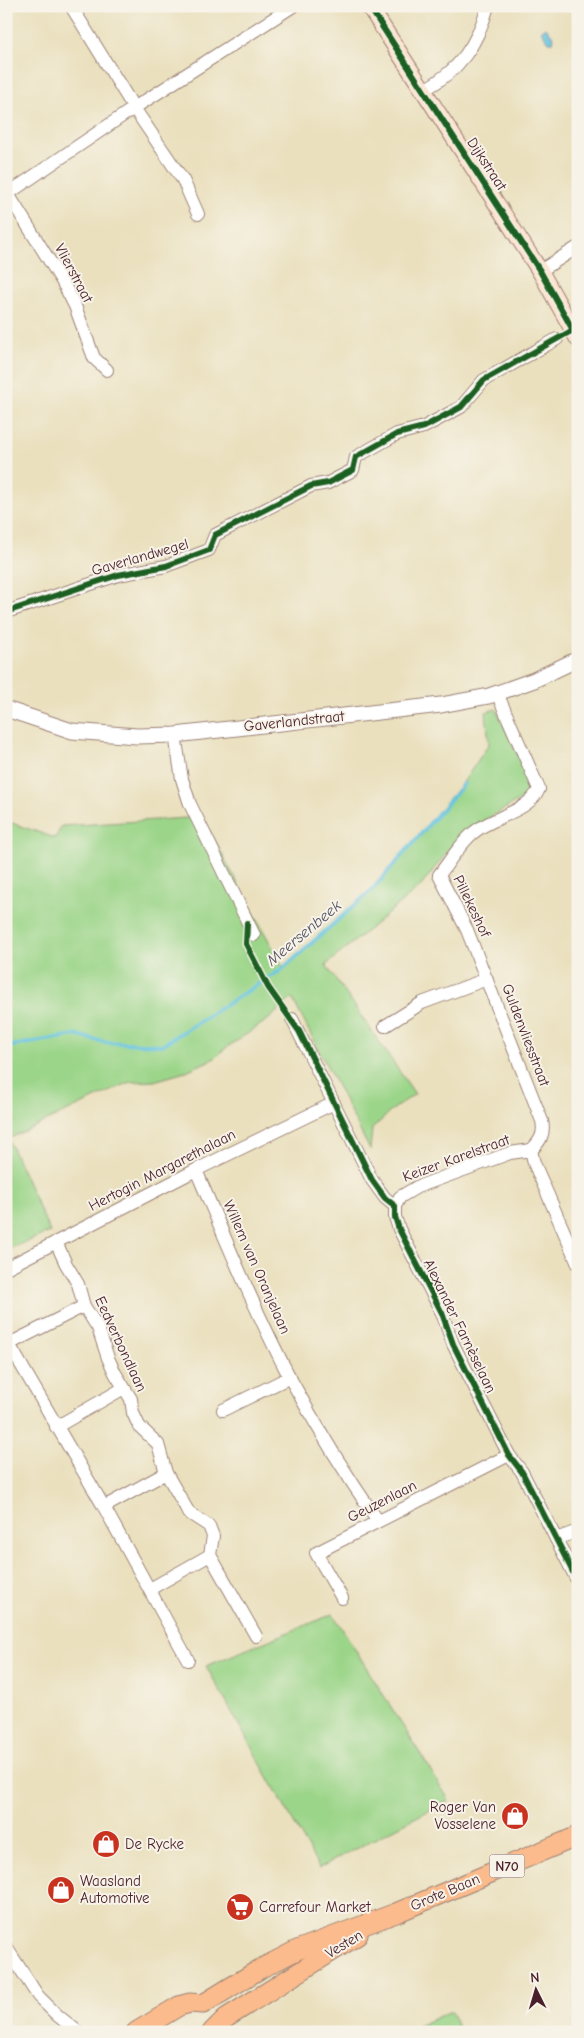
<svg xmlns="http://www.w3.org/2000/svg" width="584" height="2038" viewBox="0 0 584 2038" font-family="'Comic Neue',sans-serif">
  <rect width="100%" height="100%" fill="#f7f3e8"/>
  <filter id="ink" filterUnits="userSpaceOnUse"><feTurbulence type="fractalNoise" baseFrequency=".02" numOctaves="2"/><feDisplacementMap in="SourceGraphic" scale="10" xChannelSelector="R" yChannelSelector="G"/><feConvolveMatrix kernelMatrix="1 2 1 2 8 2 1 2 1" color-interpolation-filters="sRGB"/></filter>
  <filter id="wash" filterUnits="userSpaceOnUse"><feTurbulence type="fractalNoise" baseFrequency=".0096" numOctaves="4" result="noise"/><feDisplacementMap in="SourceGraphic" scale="20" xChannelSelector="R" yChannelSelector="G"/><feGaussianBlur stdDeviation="1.12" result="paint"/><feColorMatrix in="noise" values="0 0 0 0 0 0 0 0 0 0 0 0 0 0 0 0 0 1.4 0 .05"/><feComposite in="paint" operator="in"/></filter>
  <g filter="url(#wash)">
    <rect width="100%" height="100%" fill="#eae0be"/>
    <g fill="#9bd589" stroke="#727a5a">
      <polygon points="496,709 530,781 527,796 462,833 421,886 326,965 415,1094 392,1110 372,1129 370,1150 292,998 269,1019 223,1050 215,1058 182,1073 154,1081 130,1082 8,1139 50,1232 6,1250 6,821 55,838 62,826 202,817 283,967 375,886 464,781 489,744 486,712"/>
      <polygon points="333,1614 449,1800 319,1868 206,1666"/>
      <polygon points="451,2011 460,2032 404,2032"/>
    </g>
    <polygon fill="#63c4e1" stroke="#567286" points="546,27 554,38 553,42 549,42 541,31"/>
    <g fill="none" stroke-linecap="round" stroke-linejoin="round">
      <polyline stroke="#63c4e1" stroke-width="4" points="6,1047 75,1035 104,1042 162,1045 281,970 372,890 464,784"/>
    </g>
  </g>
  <g filter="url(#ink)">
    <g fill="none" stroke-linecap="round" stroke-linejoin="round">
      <g stroke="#9a8074" stroke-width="14">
        <g id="minor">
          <polyline points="71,6 134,108 183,180 198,214"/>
          <path d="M424,90c36,-20 53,-45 64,-84"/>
          <polyline points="8,194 62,281 75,306 94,358 107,370"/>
          <polyline points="6,195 134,108 293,6"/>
          <polyline points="540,271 578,247"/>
          <polyline points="6,612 118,575 166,566 209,550 215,535 311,486 328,483 353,470 356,457 397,434 424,427 461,407 484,380 557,339"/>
          <path d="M497,693l42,96c-10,23 -48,28 -66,44 -13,11 -24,29 -34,42l28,55 75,191c3,13 -2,21 -11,29"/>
          <polyline points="175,735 182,779 190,804 254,935"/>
          <polyline points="292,1019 372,1180 385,1198 395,1206 395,1217 399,1229 442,1313 453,1344 509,1455 522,1472 578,1582"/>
          <polyline points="385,1026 422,1003 487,979"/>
          <path d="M196,1170c30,70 59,141 94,208 27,50 56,97 88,143"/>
          <polyline points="395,1206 400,1197 417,1187 510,1153 531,1150 534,1163 578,1264"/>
          <polyline points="56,1242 66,1264 78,1284 84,1306 98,1328 108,1358 115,1373 131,1399 133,1413 139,1426 158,1444 166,1473 189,1513 209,1526 213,1536 210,1555 256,1636"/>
          <polyline points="6,1268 196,1170 334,1103"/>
          <polyline points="6,1339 104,1507 188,1660"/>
          <polyline points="9,1344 84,1306"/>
          <polyline points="223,1410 290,1377"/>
          <polyline points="56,1427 124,1388"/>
          <polyline points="104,1507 166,1473"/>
          <polyline points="556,1539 578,1531"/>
          <polyline points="150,1589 210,1555"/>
          <polyline points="342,1598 316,1553 509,1455"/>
          <polyline points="6,1947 38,1996 57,2015 78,2032"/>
        </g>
      </g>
      <g stroke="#9a8074" stroke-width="17">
        <polyline id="tertiary" points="6,709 72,731 137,736 175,735 441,705 489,696 534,680 578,659"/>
      </g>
      <g stroke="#9a8074" stroke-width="18">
        <polyline id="secondary" points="369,6 540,271 578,339"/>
      </g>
      <g stroke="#9a8074" stroke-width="21">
        <g id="primary">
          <polyline points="136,2032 179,2006 190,2003 203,2004 260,1969 297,1950 396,1913 578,1836"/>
          <polyline points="212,2032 226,2018 358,1935"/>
        </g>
      </g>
      <use href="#minor" stroke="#fff" stroke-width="12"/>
      <use href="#tertiary" stroke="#fff" stroke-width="15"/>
      <use href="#secondary" stroke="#fde4d1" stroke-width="16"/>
      <use href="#primary" stroke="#fbbb8c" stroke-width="19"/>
      <g stroke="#f7f3e8" stroke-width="9">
        <g id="cycleway">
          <polyline points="369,6 540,271 578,339"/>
          <polyline points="6,612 118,575 166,566 209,550 215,535 311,486 328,483 353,470 356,457 397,434 424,427 461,407 484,380 573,330"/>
          <polyline points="247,923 246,944 268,987 299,1031 372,1180 385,1198 395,1206 395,1217 399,1229 442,1313 453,1344 509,1455 522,1472 578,1582"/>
        </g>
      </g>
      <use href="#cycleway" stroke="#1b5e20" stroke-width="6"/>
    </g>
  </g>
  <defs>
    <g id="shop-disc" transform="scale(1.4375)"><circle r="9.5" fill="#c8321e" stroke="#f7f3e8"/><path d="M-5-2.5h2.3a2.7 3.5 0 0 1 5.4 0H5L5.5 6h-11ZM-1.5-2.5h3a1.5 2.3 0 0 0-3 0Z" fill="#fff"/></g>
    <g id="supermarket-disc" transform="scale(1.4375)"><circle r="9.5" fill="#c8321e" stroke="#f7f3e8"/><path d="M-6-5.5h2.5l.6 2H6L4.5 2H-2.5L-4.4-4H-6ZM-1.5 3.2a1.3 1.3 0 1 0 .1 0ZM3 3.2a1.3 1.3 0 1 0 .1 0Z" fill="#fff"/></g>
  </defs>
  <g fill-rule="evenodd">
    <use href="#shop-disc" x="515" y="1816"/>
    <use href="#shop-disc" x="106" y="1844"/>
    <use href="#shop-disc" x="61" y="1890"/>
    <use href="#supermarket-disc" x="240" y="1907"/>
  </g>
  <g text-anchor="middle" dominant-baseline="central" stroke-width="4" stroke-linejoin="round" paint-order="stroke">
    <rect fill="#f7f3e8" stroke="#7e5f64" stroke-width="1" x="489.5" y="1854.5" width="35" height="23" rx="4"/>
    <g font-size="14" font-weight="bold" fill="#4a1f2b">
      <text x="507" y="1866">N70</text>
    </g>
    <g font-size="15" fill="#4a1f2b" stroke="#f7f3e8">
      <text transform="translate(487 164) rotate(57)">Dijkstraat</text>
      <text transform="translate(74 273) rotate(62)">Vlierstraat</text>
      <text transform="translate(140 557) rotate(-16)">Gaverlandwegel</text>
      <text transform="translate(294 721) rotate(-6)">Gaverlandstraat</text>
      <text transform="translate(472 906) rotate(64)">Pillekeshof</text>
      <text transform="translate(526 1035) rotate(69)">Guldenvliesstraat</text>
      <text transform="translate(456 1158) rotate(-20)">Keizer Karelstraat</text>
      <text transform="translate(162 1170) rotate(-27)">Hertogin Margarethalaan</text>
      <text transform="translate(257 1267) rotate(66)">Willem van Oranjelaan</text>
      <text transform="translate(460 1326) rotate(64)">Alexander Farnèselaan</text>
      <text transform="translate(121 1344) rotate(65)">Eedverbondlaan</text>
      <text transform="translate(382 1501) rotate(-27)">Geuzenlaan</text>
      <text transform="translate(445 1892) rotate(-23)">Grote Baan</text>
      <text transform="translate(344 1944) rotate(-31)">Vesten</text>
    </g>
    <g font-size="15" fill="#4a1f2b" stroke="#f7f3e8" text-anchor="start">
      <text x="496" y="1807" text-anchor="end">Roger Van<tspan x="496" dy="17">Vosselene</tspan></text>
      <text x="125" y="1844">De Rycke</text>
      <text x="80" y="1881">Waasland<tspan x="80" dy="17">Automotive</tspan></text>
      <text x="259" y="1907">Carrefour Market</text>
    </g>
    <g font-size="16" font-style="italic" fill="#525162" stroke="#f7f3e8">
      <text transform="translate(304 933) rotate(-40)">Meersenbeek</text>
    </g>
  </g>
  <rect width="584" height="2038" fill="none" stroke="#f7f3e8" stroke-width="25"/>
  <g transform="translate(536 1990) rotate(355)" stroke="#f7f3e8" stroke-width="4" paint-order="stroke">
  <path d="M0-4L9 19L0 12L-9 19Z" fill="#4a1f2b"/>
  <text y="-8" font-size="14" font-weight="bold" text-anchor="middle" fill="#4a1f2b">N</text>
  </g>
</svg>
